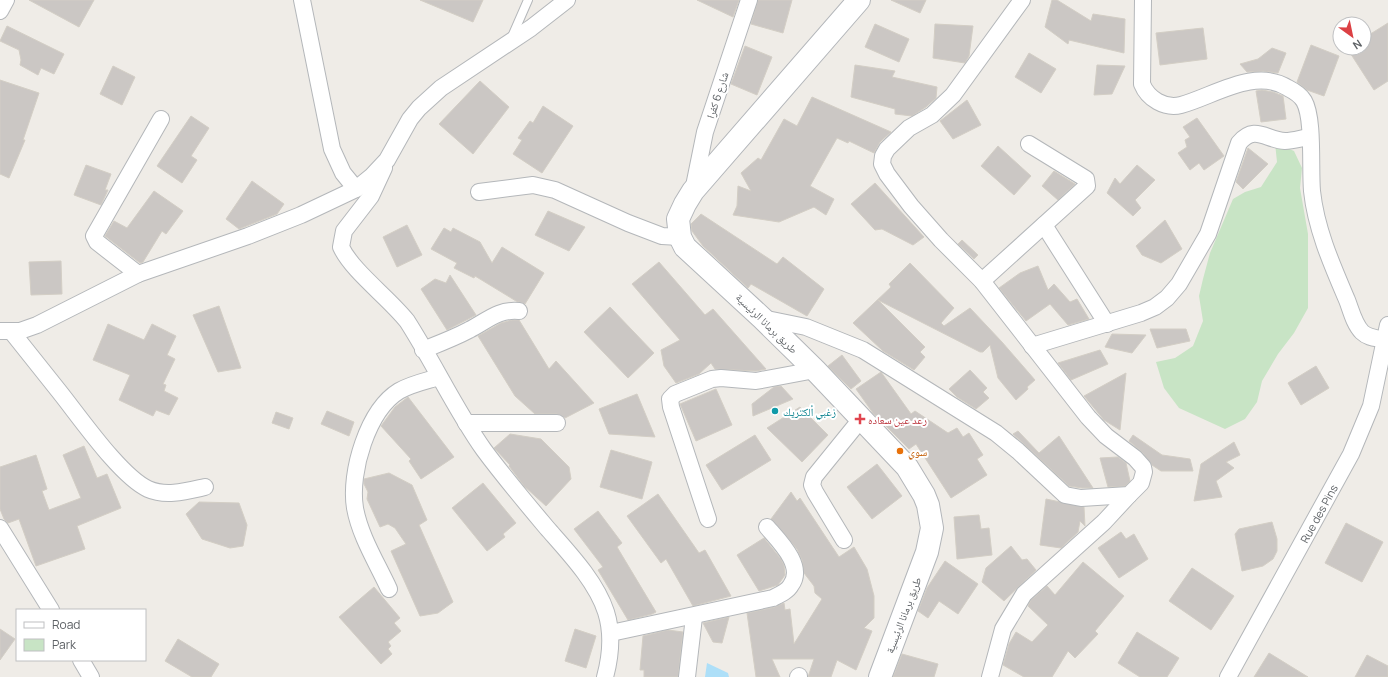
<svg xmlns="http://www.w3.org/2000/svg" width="1388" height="677" viewBox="0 0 1388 677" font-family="Manrope,'Noto Naskh Arabic',sans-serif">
  <rect width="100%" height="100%" fill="#efece7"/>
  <polygon fill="#c8e4c5" points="1275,143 1294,151 1302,168 1300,188 1308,234 1308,308 1294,333 1278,354 1262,381 1257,402 1245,419 1225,429 1179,408 1164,388 1156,362 1175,358 1193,346 1203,321 1199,296 1203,279 1210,253 1233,199 1245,192 1261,187 1277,162"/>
  <polygon fill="#addff8" points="707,663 728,673 729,677 705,677"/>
  <g fill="#cbc7c4" stroke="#d3cec5">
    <polygon points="29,0 94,0 79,27"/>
    <polygon points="420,0 483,0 473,22"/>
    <polygon points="697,0 739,0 733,17"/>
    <polygon points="758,0 792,0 783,33 751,24"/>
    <polygon points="891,0 926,0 920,13"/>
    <polygon points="1052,0 1057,0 1091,21 1093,14 1125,19 1124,53 1069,40 1068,44 1045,27"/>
    <polygon points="1388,23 1388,81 1374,90 1347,48 1364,48 1364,38"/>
    <polygon points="875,24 909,39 899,62 865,47"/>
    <polygon points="935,24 973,26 969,56 965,63 933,58"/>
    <polygon points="7,26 64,54 54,74 41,68 38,75 20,65 21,60 19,50 0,41"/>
    <polygon points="1203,28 1207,59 1160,65 1156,33"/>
    <polygon points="1311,45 1339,56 1324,96 1307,90 1297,82"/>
    <polygon points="745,46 772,57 757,95 731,84"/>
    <polygon points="1272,48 1286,53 1278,73 1263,71 1247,72 1240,64 1258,59"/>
    <polygon points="1029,53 1056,69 1041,93 1015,77"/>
    <polygon points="855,65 895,71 892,77 937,87 936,98 926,107 912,116 895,114 895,109 851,97"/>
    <polygon points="1097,65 1125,66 1112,94 1094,95"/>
    <polygon points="113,66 135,77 122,105 100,94"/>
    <polygon points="0,80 39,93 23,140 25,140 9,178 0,174"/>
    <polygon points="480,81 509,107 473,154 439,124"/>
    <polygon points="1262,90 1273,92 1283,96 1286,119 1261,122 1256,91"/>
    <polygon points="812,97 891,132 880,142 874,153 849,141 848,143 837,138 810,186 834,199 826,215 814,207 779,222 733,215 737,206 738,186 751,191 741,173 758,158 761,160 784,119 797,126"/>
    <polygon points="967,100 981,125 953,139 940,121"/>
    <polygon points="543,106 573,126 542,173 513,154 522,140 518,138 530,121 533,123"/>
    <polygon points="191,116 209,128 191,156 197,160 182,183 157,166"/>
    <polygon points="1197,118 1224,156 1204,170 1199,163 1190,170 1178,153 1187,147 1185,140 1190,137 1183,127"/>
    <polygon points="998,146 1031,176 1014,195 981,166"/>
    <polygon points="1248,148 1268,164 1243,189 1236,182"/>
    <polygon points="86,165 111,174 105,190 108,190 101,205 74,195"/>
    <polygon points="1137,165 1155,180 1135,200 1141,208 1133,216 1107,193 1115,178 1120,184"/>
    <polygon points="1054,171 1075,184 1058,200 1042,186"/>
    <polygon points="252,181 284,204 277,214 239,229 226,219"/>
    <polygon points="875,183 924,237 913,245 882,229 875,230 851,204"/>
    <polygon points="154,191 183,211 166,234 162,231 143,262 140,263 105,236 114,221 127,228"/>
    <polygon points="548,211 585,227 569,251 535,235"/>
    <polygon points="701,214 777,264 783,257 824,289 807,316 751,284 748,288 703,246 692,231 691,224"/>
    <polygon points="1165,220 1182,249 1161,263 1142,255 1136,246"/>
    <polygon points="407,225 422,255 397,267 383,237"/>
    <polygon points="444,228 451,232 453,228 480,242 492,263 502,247 544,273 525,304 516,301 475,276 474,278 454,268 457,263 431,249"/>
    <polygon points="962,240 978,255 974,259 958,244"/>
    <polygon points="61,261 62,294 31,295 29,262"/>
    <polygon points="659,262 705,315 713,309 766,369 756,371 715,369 711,363 699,374 676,383 664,366 661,350 680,340 632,284"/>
    <polygon points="910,263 954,308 941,323 944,326 970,308 1002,342 1035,380 1027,387 1028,389 1016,400 998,378 990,345 983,352 980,352 878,300 925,347 920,352 925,357 914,370 883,351 853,323 891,287 889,284"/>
    <polygon points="1038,266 1048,290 1054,284 1070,302 1077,299 1089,319 1068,325 1050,304 1026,321 999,288 1020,273"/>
    <polygon points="450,275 476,315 447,330 421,289 435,279 446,283"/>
    <polygon points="219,306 241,368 218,372 193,315"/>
    <polygon points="610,307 654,353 628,378 584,332"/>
    <polygon points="512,320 519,320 549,369 556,361 594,403 565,418 557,414 535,414 515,396 478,336 501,323"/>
    <polygon points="108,324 144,340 152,324 176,336 167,355 175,359 163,384 166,385 164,391 178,398 169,415 156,410 153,416 119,400 130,375 93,360"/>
    <polygon points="1150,329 1186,329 1190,341 1157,348"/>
    <polygon points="1112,334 1146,335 1132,353 1105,347"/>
    <polygon points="1100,350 1108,364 1071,380 1058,363"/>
    <polygon points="842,355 861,381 851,389 828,366"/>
    <polygon points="1316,366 1329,388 1301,405 1288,383"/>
    <polygon points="970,370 987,388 983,392 989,398 976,409 957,397 949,389"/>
    <polygon points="881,372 911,414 915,411 948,433 957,428 963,437 969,433 983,455 977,459 987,475 951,498 916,444 909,449 873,413 856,389"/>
    <polygon points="1126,373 1120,430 1104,420 1084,396"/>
    <polygon points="781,386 793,399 753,416 752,404 774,387"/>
    <polygon points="716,389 732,425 696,441 680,404"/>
    <polygon points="637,394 655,437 609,434 599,409"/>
    <polygon points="408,397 454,457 421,479 409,461 411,459 381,426 395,407"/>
    <polygon points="800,407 828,435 802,462 767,428"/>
    <polygon points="327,411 354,422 349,436 321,424"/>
    <polygon points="276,412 293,418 289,429 272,423"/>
    <polygon points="1018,431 1039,453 1059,436 1093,488 1082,488 1069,486 1013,434"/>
    <polygon points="510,434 541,439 569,467 571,479 546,506 524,486 509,466 510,465 494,448"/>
    <polygon points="755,435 771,460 722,490 706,465"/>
    <polygon points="1133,435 1162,455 1190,459 1193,471 1161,471 1152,465 1142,452 1129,441"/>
    <polygon points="1234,442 1240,455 1226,462 1234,468 1216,481 1222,497 1194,501 1201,464"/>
    <polygon points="84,446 97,478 107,474 121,508 77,526 85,549 36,566 19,519 8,523 4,519 0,509 0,467 36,455 47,489 42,491 49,510 81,498 63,455"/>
    <polygon points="611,450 652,462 642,499 600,487"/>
    <polygon points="1118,457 1126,463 1130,481 1125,486 1108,487 1100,458"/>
    <polygon points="877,464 902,496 872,519 847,487"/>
    <polygon points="389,473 412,485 427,520 419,525 453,602 438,613 420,616 391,551 406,544 395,528 388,524 380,527 367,499 368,492 364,484 364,479"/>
    <polygon points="483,483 516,523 503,534 505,537 487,551 452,508"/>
    <polygon points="791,492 797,501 800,498 839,557 854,547 867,569 874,596 874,618 864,628 872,631 856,670 837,660 831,677 808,677 814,659 772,659 780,677 756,677 747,613 775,607 784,603 785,610 790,609 794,644 822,599 815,593 814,586 804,573 802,560 797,549 771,519"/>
    <polygon points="658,494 699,553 705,550 731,596 693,606 666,559 661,563 627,516"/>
    <polygon points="1046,499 1084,507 1085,526 1080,521 1078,532 1061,548 1040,545"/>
    <polygon points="199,502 239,503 247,525 243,546 230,548 202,539 186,514"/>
    <polygon points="598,511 622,543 617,547 656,612 652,614 628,620 598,570 603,567 574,529"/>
    <polygon points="979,515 981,529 989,528 992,555 957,559 954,517"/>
    <polygon points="1272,522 1277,539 1277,551 1273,559 1263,566 1242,571 1235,534 1239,529"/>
    <polygon points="1346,523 1383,542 1362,582 1325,563"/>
    <polygon points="1121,532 1126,539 1134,534 1148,559 1119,578 1098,548"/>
    <polygon points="764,538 781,559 784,565 785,575 778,585 759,591 737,555"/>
    <polygon points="1011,546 1022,560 1027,559 1036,570 1004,601 982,582 986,568"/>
    <polygon points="945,561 978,584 958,614 939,601 928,618 918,611 927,588"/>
    <polygon points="1083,562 1124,596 1095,631 1098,634 1075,658 1068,651 1052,677 1024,677 1003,665 1009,644 1016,632 1032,642 1048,625 1028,606 1031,600 1047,586 1055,595"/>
    <polygon points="1192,568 1234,596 1211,630 1169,601"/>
    <polygon points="374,587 400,618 394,623 401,631 388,642 391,646 388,649 392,654 381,664 339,617"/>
    <polygon points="729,617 722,643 713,642 703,623"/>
    <polygon points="0,629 15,639 0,660"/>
    <polygon points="575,629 596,636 586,668 565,661"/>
    <polygon points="668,630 683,632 678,677 644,677 644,670 640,670 643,636"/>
    <polygon points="1137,632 1179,658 1167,677 1140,677 1118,663"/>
    <polygon points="178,639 219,664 211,677 192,677 165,661"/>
    <polygon points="1269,653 1308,677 1254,677"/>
    <polygon points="902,654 938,664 934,677 893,677"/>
    <polygon points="1367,655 1388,666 1388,677 1355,677"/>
  </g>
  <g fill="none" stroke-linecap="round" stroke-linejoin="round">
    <g stroke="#b4b7ba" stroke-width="10">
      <polyline id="service" points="511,39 528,0"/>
    </g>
    <g stroke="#b4b7ba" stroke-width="18">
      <g id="minor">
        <polyline points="302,0 332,149 343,173 356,189"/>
        <path d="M1143,0l-1,84c6,15 23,25 39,21 33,-9 74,-38 107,-17 6,3 13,8 16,13 10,17 6,68 8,90 4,38 20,74 35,109 4,10 7,24 15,32 6,6 15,6 23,8"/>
        <polyline points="0,11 6,0"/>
        <path d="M384,168l-13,28 -27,35 -3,16c11,24 48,51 66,74 27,42 48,88 77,129 20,27 42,53 63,78 21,24 49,53 59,84 7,22 5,43 -1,65"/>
        <polyline points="693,191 705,132 749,0"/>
        <polyline points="479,192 533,185 555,190 628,223 662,236 680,237"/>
        <polyline points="1044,225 1107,324"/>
        <polyline points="138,274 97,242 94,236 161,119"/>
        <polyline points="982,281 1087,186 1086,179 1029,144"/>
        <polyline points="762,318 806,327 863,350 996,433 1018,451 1065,495 1081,498 1129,495 1141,483 1144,472 1143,467 1135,458 1106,436 1088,417 982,281 941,240 911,206 887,174 882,164 883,156 887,149 909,128 932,115 953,95 1022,0"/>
        <polyline points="0,331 20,331 37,325 138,274 248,236 301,215 356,189 372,176 387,160 410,119 419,108 441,88 531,28 567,0"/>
        <path d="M11,331c16,20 32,40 47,59 21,26 62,86 90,99 18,8 39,2 57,-2"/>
        <path d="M1032,346l109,-33 14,-6 12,-9 12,-14 29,-50 31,-91c16,-19 27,-3 46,-2 8,0 17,-3 25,-4"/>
        <path d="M423,350c15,-6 31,-12 46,-20 18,-9 29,-21 50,-19"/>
        <polyline points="466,423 557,423"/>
        <polyline points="708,519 671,407 670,399 675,394 712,379 721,378 756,381 815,370"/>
        <polyline points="0,528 51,610"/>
        <polyline points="844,540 815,492 812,485 814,477 861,419"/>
        <path d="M389,589c-12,-26 -29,-53 -34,-81 -6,-36 13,-98 44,-117 12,-7 27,-10 40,-14"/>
        <path d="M611,633l162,-35c6,-3 15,-7 18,-13 14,-19 -12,-44 -24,-58"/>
        <polyline points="81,660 91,677"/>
        <polyline points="687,677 694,617"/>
        <polyline points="798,677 799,676"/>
        <polyline points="990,677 1003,629 1024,594 1104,522 1129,495"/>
        <path id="s1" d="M1228,677l123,-223 20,-48 17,-81"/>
      </g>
    </g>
    <g stroke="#b3b6ba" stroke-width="24">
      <polyline id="secondary" points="859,0 693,191 685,204 678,219 680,237 685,247 762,318 815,370 907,467 924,495 928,505 932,528 927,552 880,677"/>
    </g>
    <use href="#service" stroke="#fff" stroke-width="8"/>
    <use href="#minor" stroke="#fff" stroke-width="16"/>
    <use href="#secondary" stroke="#fff" stroke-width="22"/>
  </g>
  <circle fill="#0f9aa8" stroke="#fff" stroke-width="1.5" cx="775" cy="411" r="4"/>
  <path fill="#e0444e" stroke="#fff" stroke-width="1.5" d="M858 413h4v4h4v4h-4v4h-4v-4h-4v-4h4z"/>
  <circle fill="#e8710a" stroke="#fff" stroke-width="1.5" cx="900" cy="451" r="4"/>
  <g text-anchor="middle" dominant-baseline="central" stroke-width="4" stroke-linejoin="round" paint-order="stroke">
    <g font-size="11" fill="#5e6266" stroke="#fff">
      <text transform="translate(717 95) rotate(-72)">شارع 6 كفرا</text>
      <text transform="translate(767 323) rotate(44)">طريق برمانا الرئيسية</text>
      <text stroke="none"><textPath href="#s1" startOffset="187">Rue des Pins</textPath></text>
      <text transform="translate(903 615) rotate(-69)">طريق برمانا الرئيسية</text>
    </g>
    <g font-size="11" fill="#0d838f" stroke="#fff" text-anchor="start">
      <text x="783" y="411">زغبي ألكتريك</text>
    </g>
    <g font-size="11" fill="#be3a42" stroke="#fff" text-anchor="start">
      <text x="868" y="419">رعد عين سعاده</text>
    </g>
    <g font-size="11" fill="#c56008" stroke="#fff" text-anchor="start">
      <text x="908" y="451">سوي</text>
    </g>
  </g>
  <rect x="16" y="609" width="130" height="52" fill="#ffffff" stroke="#bfc0c2"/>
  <rect x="24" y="622" width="20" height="6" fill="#ffffff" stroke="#bfc0c2"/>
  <text x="52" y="629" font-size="12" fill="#5e6266">Road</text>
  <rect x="24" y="639" width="20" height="12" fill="#c8e4c5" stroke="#bfc0c2"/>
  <text x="52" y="649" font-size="12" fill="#5e6266">Park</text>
  <g transform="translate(1352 36) rotate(147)"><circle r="19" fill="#ffffff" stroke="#bfc0c2"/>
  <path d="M0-3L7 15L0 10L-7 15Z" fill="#dc4044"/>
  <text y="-6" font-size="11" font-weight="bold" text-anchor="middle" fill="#5e6266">N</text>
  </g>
</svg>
